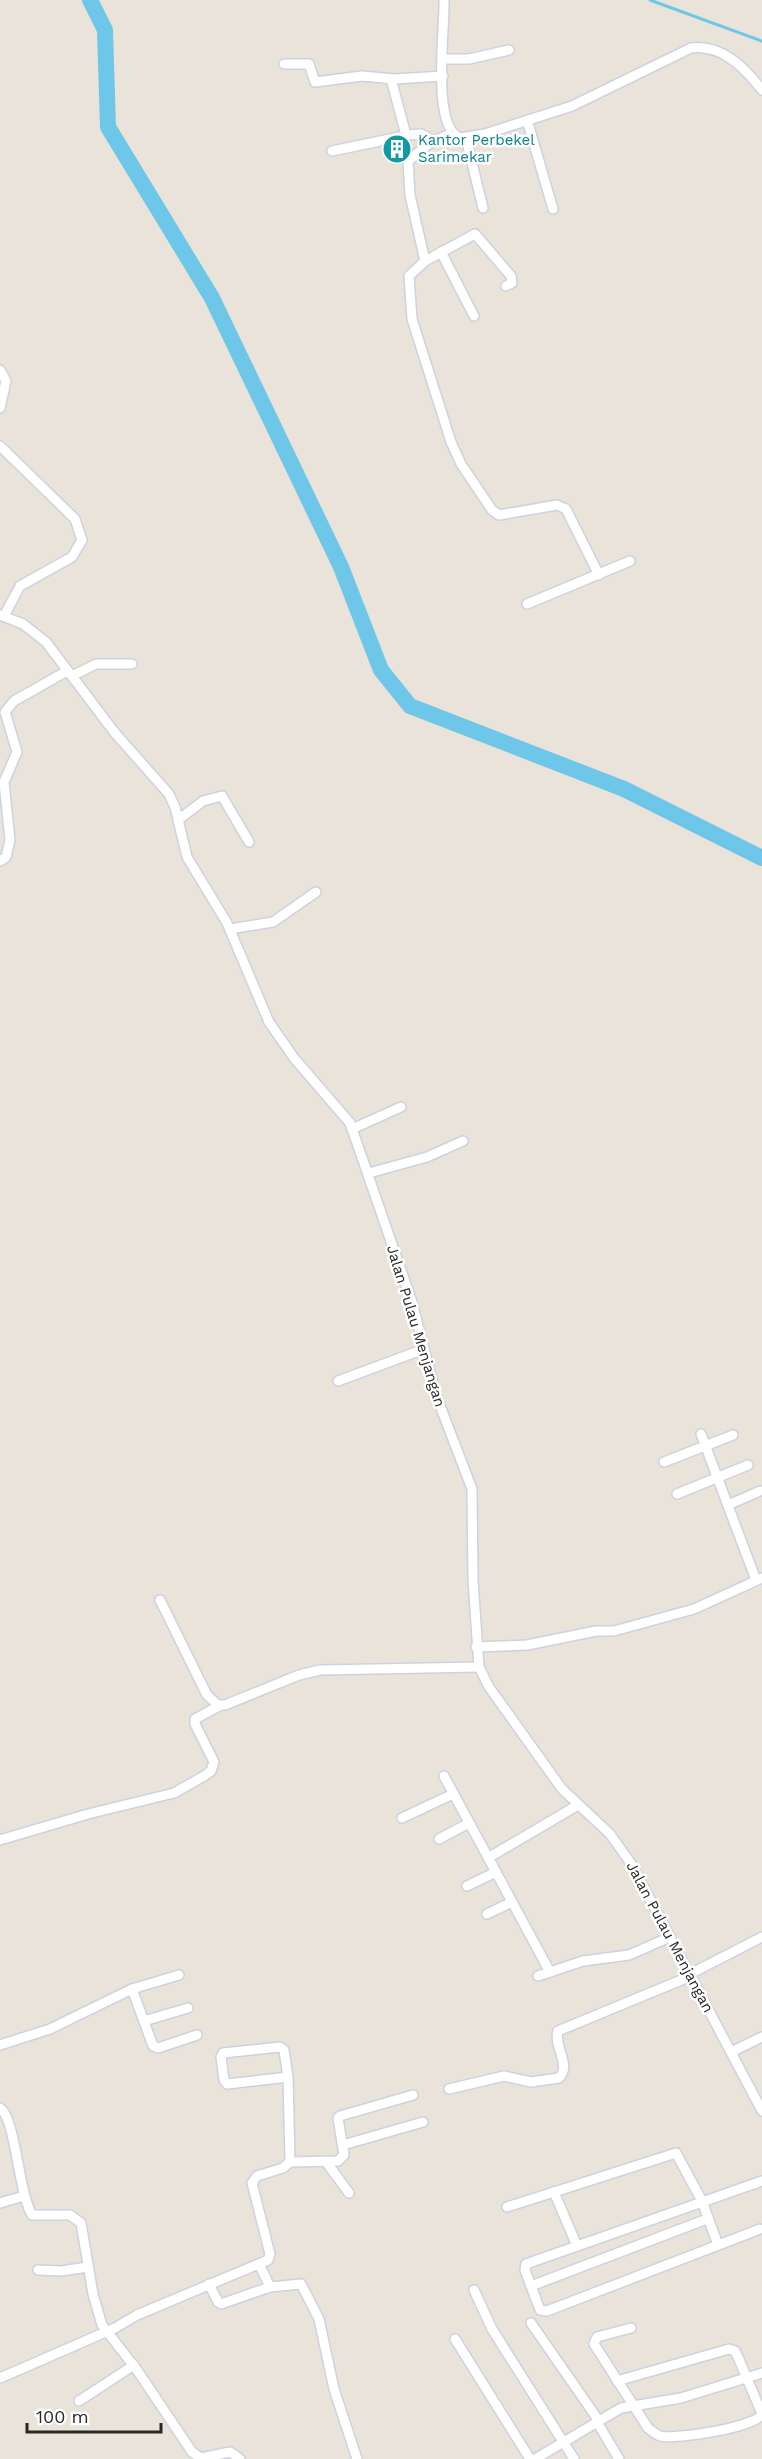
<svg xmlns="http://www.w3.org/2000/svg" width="762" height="2459" viewBox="0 0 762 2459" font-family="'Work Sans',sans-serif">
  <rect width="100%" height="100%" fill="#eae3d9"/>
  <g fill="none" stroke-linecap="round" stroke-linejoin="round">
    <polyline stroke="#6ec6e9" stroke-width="3" points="650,0 762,41"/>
    <polyline stroke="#6ec6e9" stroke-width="16" points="90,0 105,30 108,127 212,298 341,567 381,670 410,706 624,789 762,858"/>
    <g stroke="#ced1e0" stroke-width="12">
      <g id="minor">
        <path d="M444,0c1,28 -13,127 16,138l25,-4 87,-28 119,-58c31,-4 54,20 71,42"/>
        <polyline points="443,59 469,59 509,50"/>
        <polyline points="284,64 309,64 315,82 362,76 394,79 443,76"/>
        <polyline points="391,79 406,135"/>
        <polyline points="527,120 553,209"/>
        <polyline points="466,138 483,208"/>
        <polyline points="332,151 409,135 421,134 434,141"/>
        <polyline points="441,252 474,316"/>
        <polyline points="425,261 410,195 408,161 430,143 452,133"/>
        <polyline points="506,286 512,283 511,276 475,234 425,261 409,276 412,319 451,442 461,464 492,510 499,515 557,505 566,509 599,575"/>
        <polyline points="0,370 6,381 0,408"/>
        <polyline points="0,446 75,519 82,540 72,557 20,586 4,616"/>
        <polyline points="527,604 630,561"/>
        <polyline points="0,615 23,624 46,642 115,733 169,794 175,807 187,857 227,923 269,1022 294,1058 350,1123 412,1302 436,1395 472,1489 473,1580 479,1667 489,1687 562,1789 610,1834 632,1865 762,2111"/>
        <polyline points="72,676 96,664 132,664"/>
        <polyline points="178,820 203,801 222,796 249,842"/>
        <polyline points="0,861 6,857 10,840 4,782 17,752 5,712 14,701 67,671"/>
        <polyline points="230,929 273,922 316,892"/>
        <polyline points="352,1129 401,1107"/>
        <polyline points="369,1173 427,1157 463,1141"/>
        <polyline points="338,1381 424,1349"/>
        <polyline points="701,1434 756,1580"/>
        <polyline points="664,1462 733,1435"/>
        <polyline points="677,1494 748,1465"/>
        <polyline points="728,1505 760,1491"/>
        <polyline points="160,1600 207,1695 218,1705 225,1705 299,1675 320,1670 479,1667"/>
        <polyline points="476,1647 527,1645 596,1631 614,1631 694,1609 762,1578"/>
        <polyline points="444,1776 550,1972"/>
        <polyline points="402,1818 453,1794"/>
        <polyline points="439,1839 469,1823"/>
        <polyline points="0,1840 88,1814 174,1793 204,1776 211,1771 214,1762 195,1724 195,1719 221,1705"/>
        <polyline points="488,1858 578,1805"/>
        <polyline points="467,1886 496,1872"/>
        <polyline points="487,1914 512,1902"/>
        <polyline points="690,1974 762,1937"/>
        <polyline points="538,1976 583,1961 629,1955 670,1937"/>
        <polyline points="132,1989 179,1975"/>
        <polyline points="144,2021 188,2008"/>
        <polyline points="0,2045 50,2029 132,1989 153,2046 158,2048 197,2035"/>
        <polyline points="731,2052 762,2037"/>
        <path d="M449,2089l55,-13 27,6 28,-4c13,-13 -6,-32 -1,-47l133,-55"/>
        <path d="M0,2108c16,11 18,83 32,107h38l11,8 12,71 9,31 35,45 55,82 9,6 29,-6 10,7"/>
        <polyline points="343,2145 423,2122"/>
        <polyline points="290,2162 338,2161 344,2155 338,2118 340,2116 413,2095"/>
        <polyline points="327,2163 349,2193"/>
        <polyline points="554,2192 577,2246"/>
        <polyline points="0,2203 24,2196"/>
        <polyline points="507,2207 676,2153 702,2201 718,2245"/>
        <polyline points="760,2229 547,2311 540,2310 525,2270 526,2264 762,2181"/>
        <polyline points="259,2264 270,2287 301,2284 319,2319 334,2389 357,2459"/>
        <polyline points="38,2270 61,2271 88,2267"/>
        <polyline points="209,2284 218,2302 221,2304 270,2287"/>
        <polyline points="531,2286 707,2219"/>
        <polyline points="474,2290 492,2329 574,2459"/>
        <polyline points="531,2323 599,2421"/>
        <path d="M631,2328l-34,9 -3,7 54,84c4,3 7,6 12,8 15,4 97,-9 102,-22"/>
        <polyline points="455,2339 530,2459"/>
        <polyline points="0,2378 115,2328 137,2315 268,2260 270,2254 252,2183 257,2176 283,2168 290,2162 288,2077 227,2084 224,2080 221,2057 223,2053 280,2047 284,2050 288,2077"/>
        <polyline points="617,2381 729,2349 735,2351 738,2357 762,2414"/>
        <polyline points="79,2401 134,2365"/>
        <polyline points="597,2422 619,2459"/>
        <polyline points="535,2459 621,2408 681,2398 762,2373"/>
      </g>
    </g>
    <use href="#minor" stroke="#fff" stroke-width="9"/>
  </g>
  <defs>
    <g id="building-disc" transform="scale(1.5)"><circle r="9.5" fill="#0f9aa8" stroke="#fff"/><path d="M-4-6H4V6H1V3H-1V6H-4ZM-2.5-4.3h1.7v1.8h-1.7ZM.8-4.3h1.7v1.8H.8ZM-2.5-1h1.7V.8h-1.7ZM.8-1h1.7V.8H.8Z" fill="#fff"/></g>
  </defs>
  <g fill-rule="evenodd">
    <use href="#building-disc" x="397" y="149"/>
  </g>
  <g text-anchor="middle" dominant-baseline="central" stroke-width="5" stroke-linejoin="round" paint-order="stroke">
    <g font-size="15" fill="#0d838f" stroke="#fff" text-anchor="start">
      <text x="418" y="140">Kantor Perbekel<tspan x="418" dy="17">Sarimekar</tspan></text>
    </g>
    <g font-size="15" fill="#272727" stroke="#fff">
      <text transform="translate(416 1326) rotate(73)">Jalan Pulau Menjangan</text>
      <text transform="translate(670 1937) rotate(62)">Jalan Pulau Menjangan</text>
    </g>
  </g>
  <path d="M27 2423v9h134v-9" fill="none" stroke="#272727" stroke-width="3"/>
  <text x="36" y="2423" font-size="18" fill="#272727" stroke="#ffffff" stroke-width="4.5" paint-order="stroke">100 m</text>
</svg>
